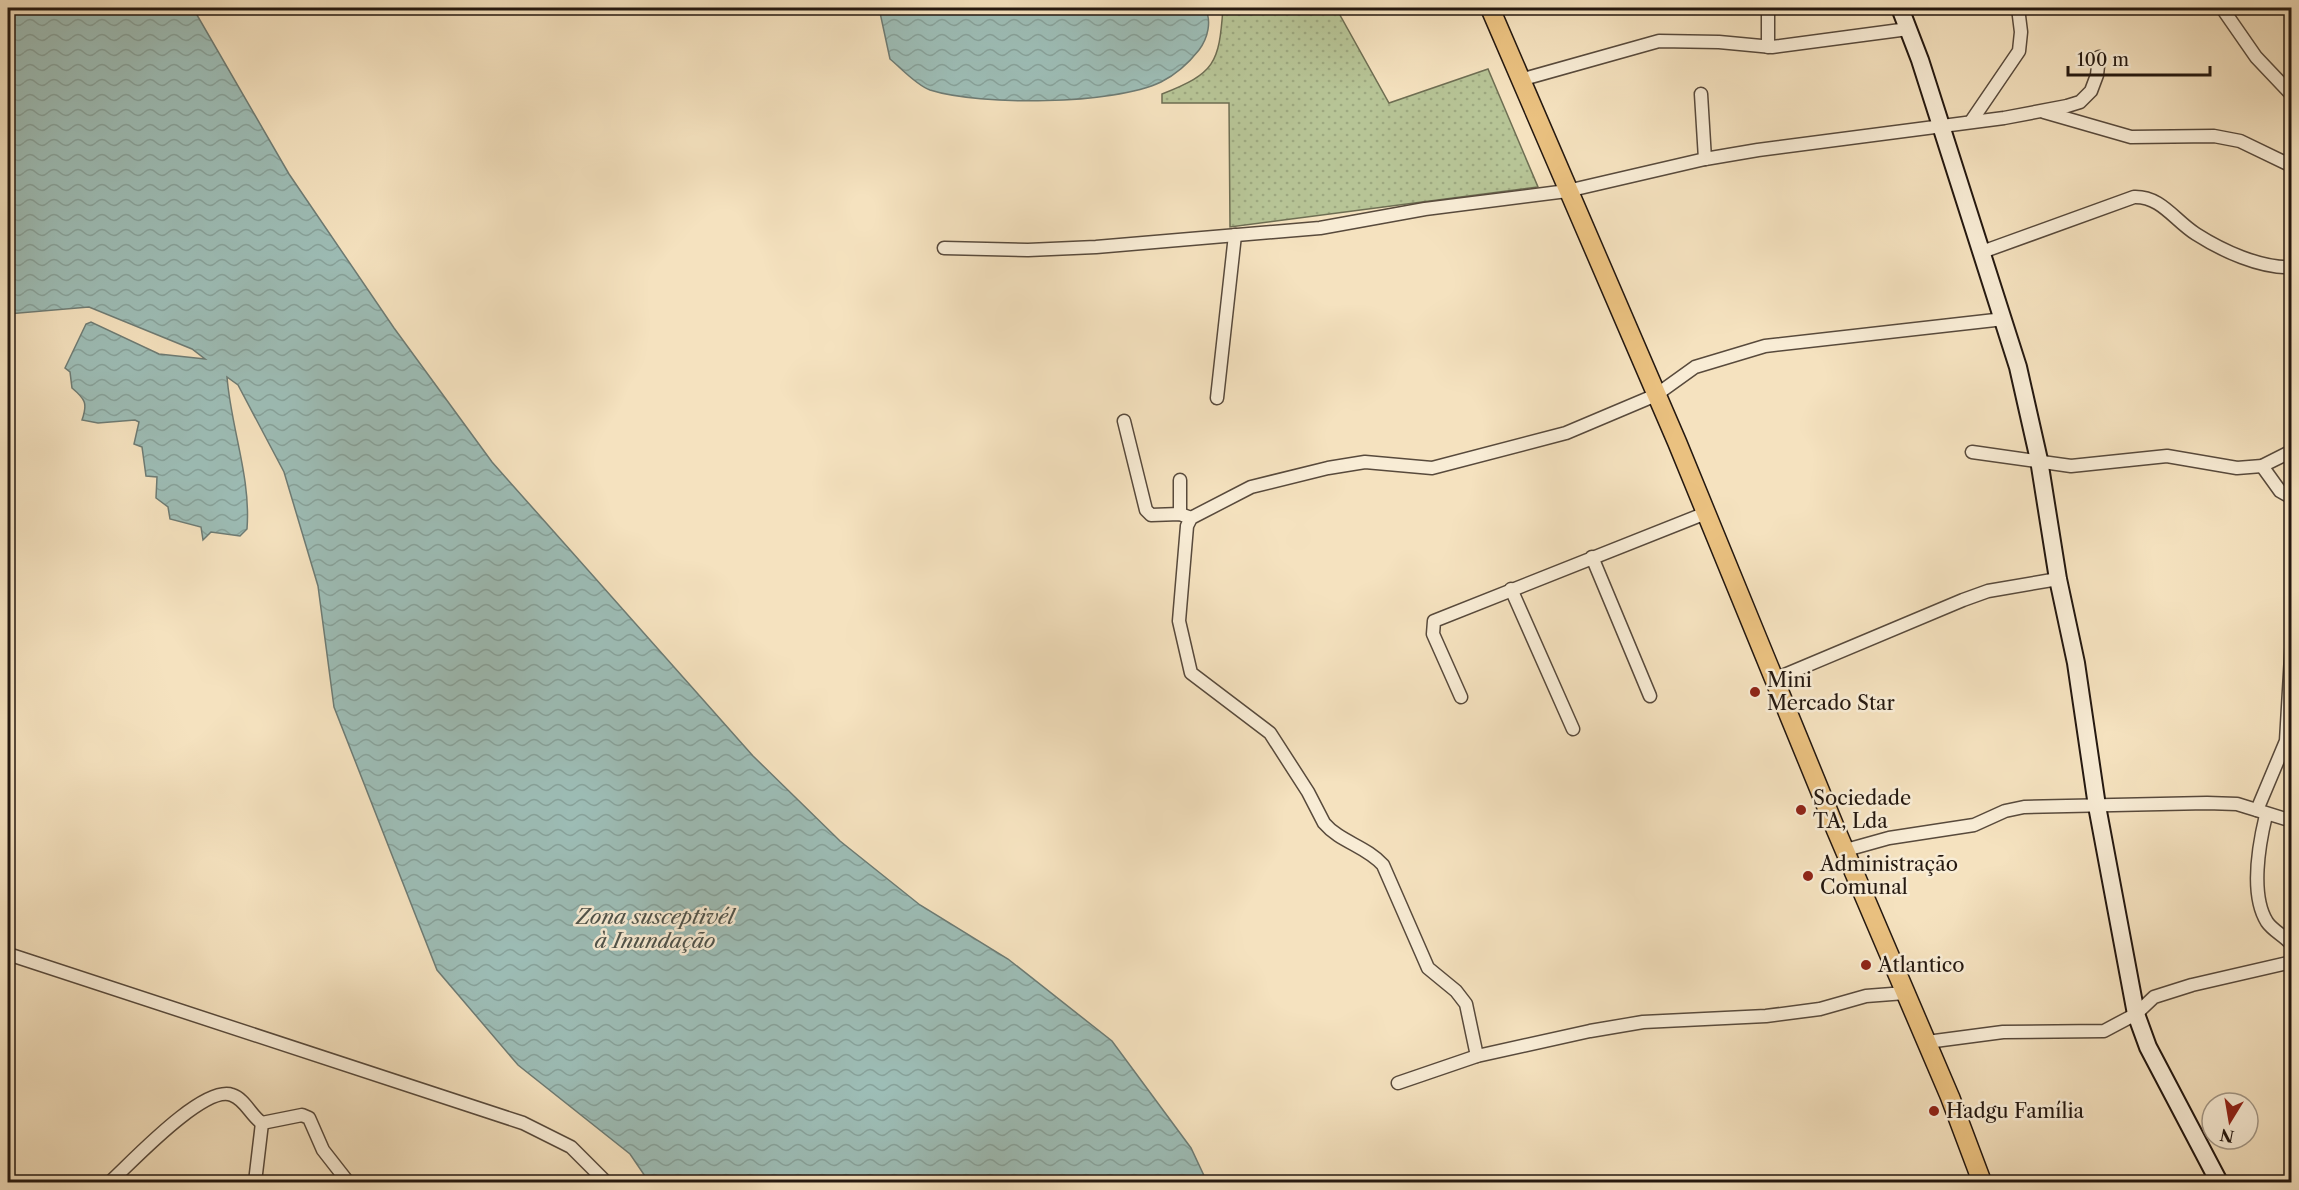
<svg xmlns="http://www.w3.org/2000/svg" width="2299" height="1190" viewBox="0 0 2299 1190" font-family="'Libre Caslon Text',serif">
  <defs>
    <pattern id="park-dots" width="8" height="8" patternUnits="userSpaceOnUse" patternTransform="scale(1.5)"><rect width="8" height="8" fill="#b7c496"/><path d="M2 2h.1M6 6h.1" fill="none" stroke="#9da880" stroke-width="1.8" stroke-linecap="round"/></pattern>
    <pattern id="water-waves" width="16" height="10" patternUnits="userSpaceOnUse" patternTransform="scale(1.5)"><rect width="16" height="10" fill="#9dbdb6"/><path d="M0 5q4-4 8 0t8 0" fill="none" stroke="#87a29b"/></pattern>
  </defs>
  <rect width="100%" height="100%" fill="#f5e2bf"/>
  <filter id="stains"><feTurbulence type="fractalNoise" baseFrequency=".00333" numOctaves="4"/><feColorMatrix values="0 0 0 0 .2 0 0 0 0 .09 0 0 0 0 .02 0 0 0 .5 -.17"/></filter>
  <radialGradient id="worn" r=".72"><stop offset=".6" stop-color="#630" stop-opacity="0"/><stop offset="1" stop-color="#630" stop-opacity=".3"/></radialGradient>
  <path fill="url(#park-dots)" stroke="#6e6e53" stroke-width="1.5" d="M1223,8h113l53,95 99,-34 50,118 -308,40 -1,-124h-67v-9c53,-21 57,-30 61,-86z"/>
  <g fill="url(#water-waves)" stroke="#6d7b74" stroke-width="1.5">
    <path d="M8,8h185l96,166 105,154 98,134 261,294 87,85 80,64 88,54 104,82 79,107 16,34h-558l-19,-28 -112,-89 -81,-95 -103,-263 -16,-121 -34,-114 -46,-87 -11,-8c4,51 24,100 20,152l-7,7 -29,-4 -8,8 -2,-13 -31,-8 -2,-12 -12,-9 1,-21 -11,-1 -4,-29 -8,-3 5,-22 -4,-2 -37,3 -16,-3c6,-17 3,-21 -10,-32l-2,-16 -5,-4 21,-44 5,-2 68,32 46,5 -13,-10 -103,-42 -81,7z"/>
    <path d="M879,8h326c7,13 3,30 -6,42 -11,14 -22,24 -38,32 -48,23 -181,24 -231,8 -14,-5 -29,-22 -40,-31z"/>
  </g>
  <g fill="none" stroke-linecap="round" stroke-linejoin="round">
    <g stroke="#584a3c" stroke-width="15">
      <g id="street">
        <polyline points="2222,8 2256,57 2292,95"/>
        <polyline points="1768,47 1768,8"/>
        <polyline points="1520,80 1659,41 1719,42 1772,47 1908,29"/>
        <polyline points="1701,94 1705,159"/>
        <polyline points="2044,112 2131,137 2214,136 2240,141 2292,166"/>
        <polyline points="1972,120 2019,51 2021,32 2018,8"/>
        <polyline points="944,248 1028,250 1096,247 1320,228 1425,209 1567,191 1705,159 1758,150 2004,118 2067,106 2080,102 2091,91 2097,75 2099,57"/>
        <path d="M1982,252l152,-55c27,-1 40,23 62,37 25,16 65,35 96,33"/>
        <polyline points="1217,398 1235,235"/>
        <polyline points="1124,421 1146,510 1151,515 1180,514 1191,518"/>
        <polyline points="1972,452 2071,466 2167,456 2237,468 2262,466 2292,451"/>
        <polyline points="2262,466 2280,491 2292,498"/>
        <polyline points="1180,514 1180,480"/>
        <polyline points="1592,557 1650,696"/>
        <polyline points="1511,589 1573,729"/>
        <polyline points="1775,679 1963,600 1988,591 2058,579"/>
        <polyline points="1461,697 1433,634 1434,621 1706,513"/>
        <polyline points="2257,810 2286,741 2292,639"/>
        <path d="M2266,815c-7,29 -16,80 1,107 6,9 18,14 25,23"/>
        <polyline points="1846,850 1889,838 1974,825 2005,811 2024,807 2207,803 2237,804 2292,821"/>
        <polyline points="8,954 523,1123 571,1147 606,1182"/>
        <polyline points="1927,1042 2003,1032 2104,1031 2136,1014 2154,997 2192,985 2292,962"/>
        <path d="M1477,1056l-11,-52 -10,-13 -28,-23 -45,-103c-17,-19 -43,-23 -59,-42l-16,-31 -38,-59 -79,-60 -12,-52 8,-95 4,-8 60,-31 77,-19 37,-6 67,6 134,-35 90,-38 39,-28 70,-21 239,-27"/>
        <polyline points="1398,1083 1477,1056 1590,1031 1643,1022 1766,1016 1820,1009 1866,996 1905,993"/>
        <path d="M110,1182c21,-19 94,-98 122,-87 13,4 19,21 30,28l40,-8 7,3 14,32 25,32"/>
        <polyline points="255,1182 262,1123"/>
      </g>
    </g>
    <g stroke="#241810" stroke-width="20">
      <polyline id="secondary" points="1900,8 1920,60 2018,367 2039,460 2058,579 2076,663 2097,806 2136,1014 2148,1047 2219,1182"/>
    </g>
    <g stroke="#241810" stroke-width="21">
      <polyline id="primary" points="1490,8 1677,442 1836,830 1950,1097 1982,1182"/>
    </g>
    <use href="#street" stroke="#f8ecd5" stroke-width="12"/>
    <use href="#secondary" stroke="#f8ecd5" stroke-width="16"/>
    <use href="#primary" stroke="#eac180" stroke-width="18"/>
  </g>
  <g fill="#8f2418" stroke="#f8ecd5" stroke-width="2">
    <circle cx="1755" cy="692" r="6"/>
    <circle cx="1801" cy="810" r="6"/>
    <circle cx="1808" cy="876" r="6"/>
    <circle cx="1866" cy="965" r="6"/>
    <circle cx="1934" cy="1111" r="6"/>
  </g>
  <g text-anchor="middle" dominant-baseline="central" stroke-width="5" stroke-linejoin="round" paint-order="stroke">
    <g font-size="20" fill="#241810" stroke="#f8ecd5" text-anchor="start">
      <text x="1767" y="680">Mini<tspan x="1767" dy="23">Mercado Star</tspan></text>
      <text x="1813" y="798">Sociedade<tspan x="1813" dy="23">TA, Lda</tspan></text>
      <text x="1820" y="864">Administração<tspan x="1820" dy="23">Comunal</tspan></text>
      <text x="1878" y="965">Atlantico</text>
      <text x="1946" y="1111">Hadgu Família</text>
    </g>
    <g font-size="21" font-style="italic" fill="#4e524a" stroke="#f8ecd5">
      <text x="655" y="916">Zona susceptivél<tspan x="655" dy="24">à Inundação</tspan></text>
    </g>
  </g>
  <rect width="2299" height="1190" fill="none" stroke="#f5e2bf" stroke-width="30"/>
  <rect x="9" y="9" width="2281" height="1172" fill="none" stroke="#241810" stroke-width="3"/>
  <rect x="15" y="15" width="2269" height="1160" fill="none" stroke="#241810" stroke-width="1.5"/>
  <g transform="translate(2230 1121) rotate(191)"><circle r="28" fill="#f8ecd5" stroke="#a39786" stroke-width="1.5"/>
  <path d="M0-4.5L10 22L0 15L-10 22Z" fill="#8f2418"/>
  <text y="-9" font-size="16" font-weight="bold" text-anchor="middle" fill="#241810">N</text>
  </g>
  <path d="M2068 66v9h142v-9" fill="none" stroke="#241810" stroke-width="3"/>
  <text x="2077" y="66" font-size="18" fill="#241810" stroke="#f8ecd5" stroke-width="4.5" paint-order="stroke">100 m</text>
  <rect width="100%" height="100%" filter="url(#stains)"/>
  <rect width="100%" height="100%" fill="url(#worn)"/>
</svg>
